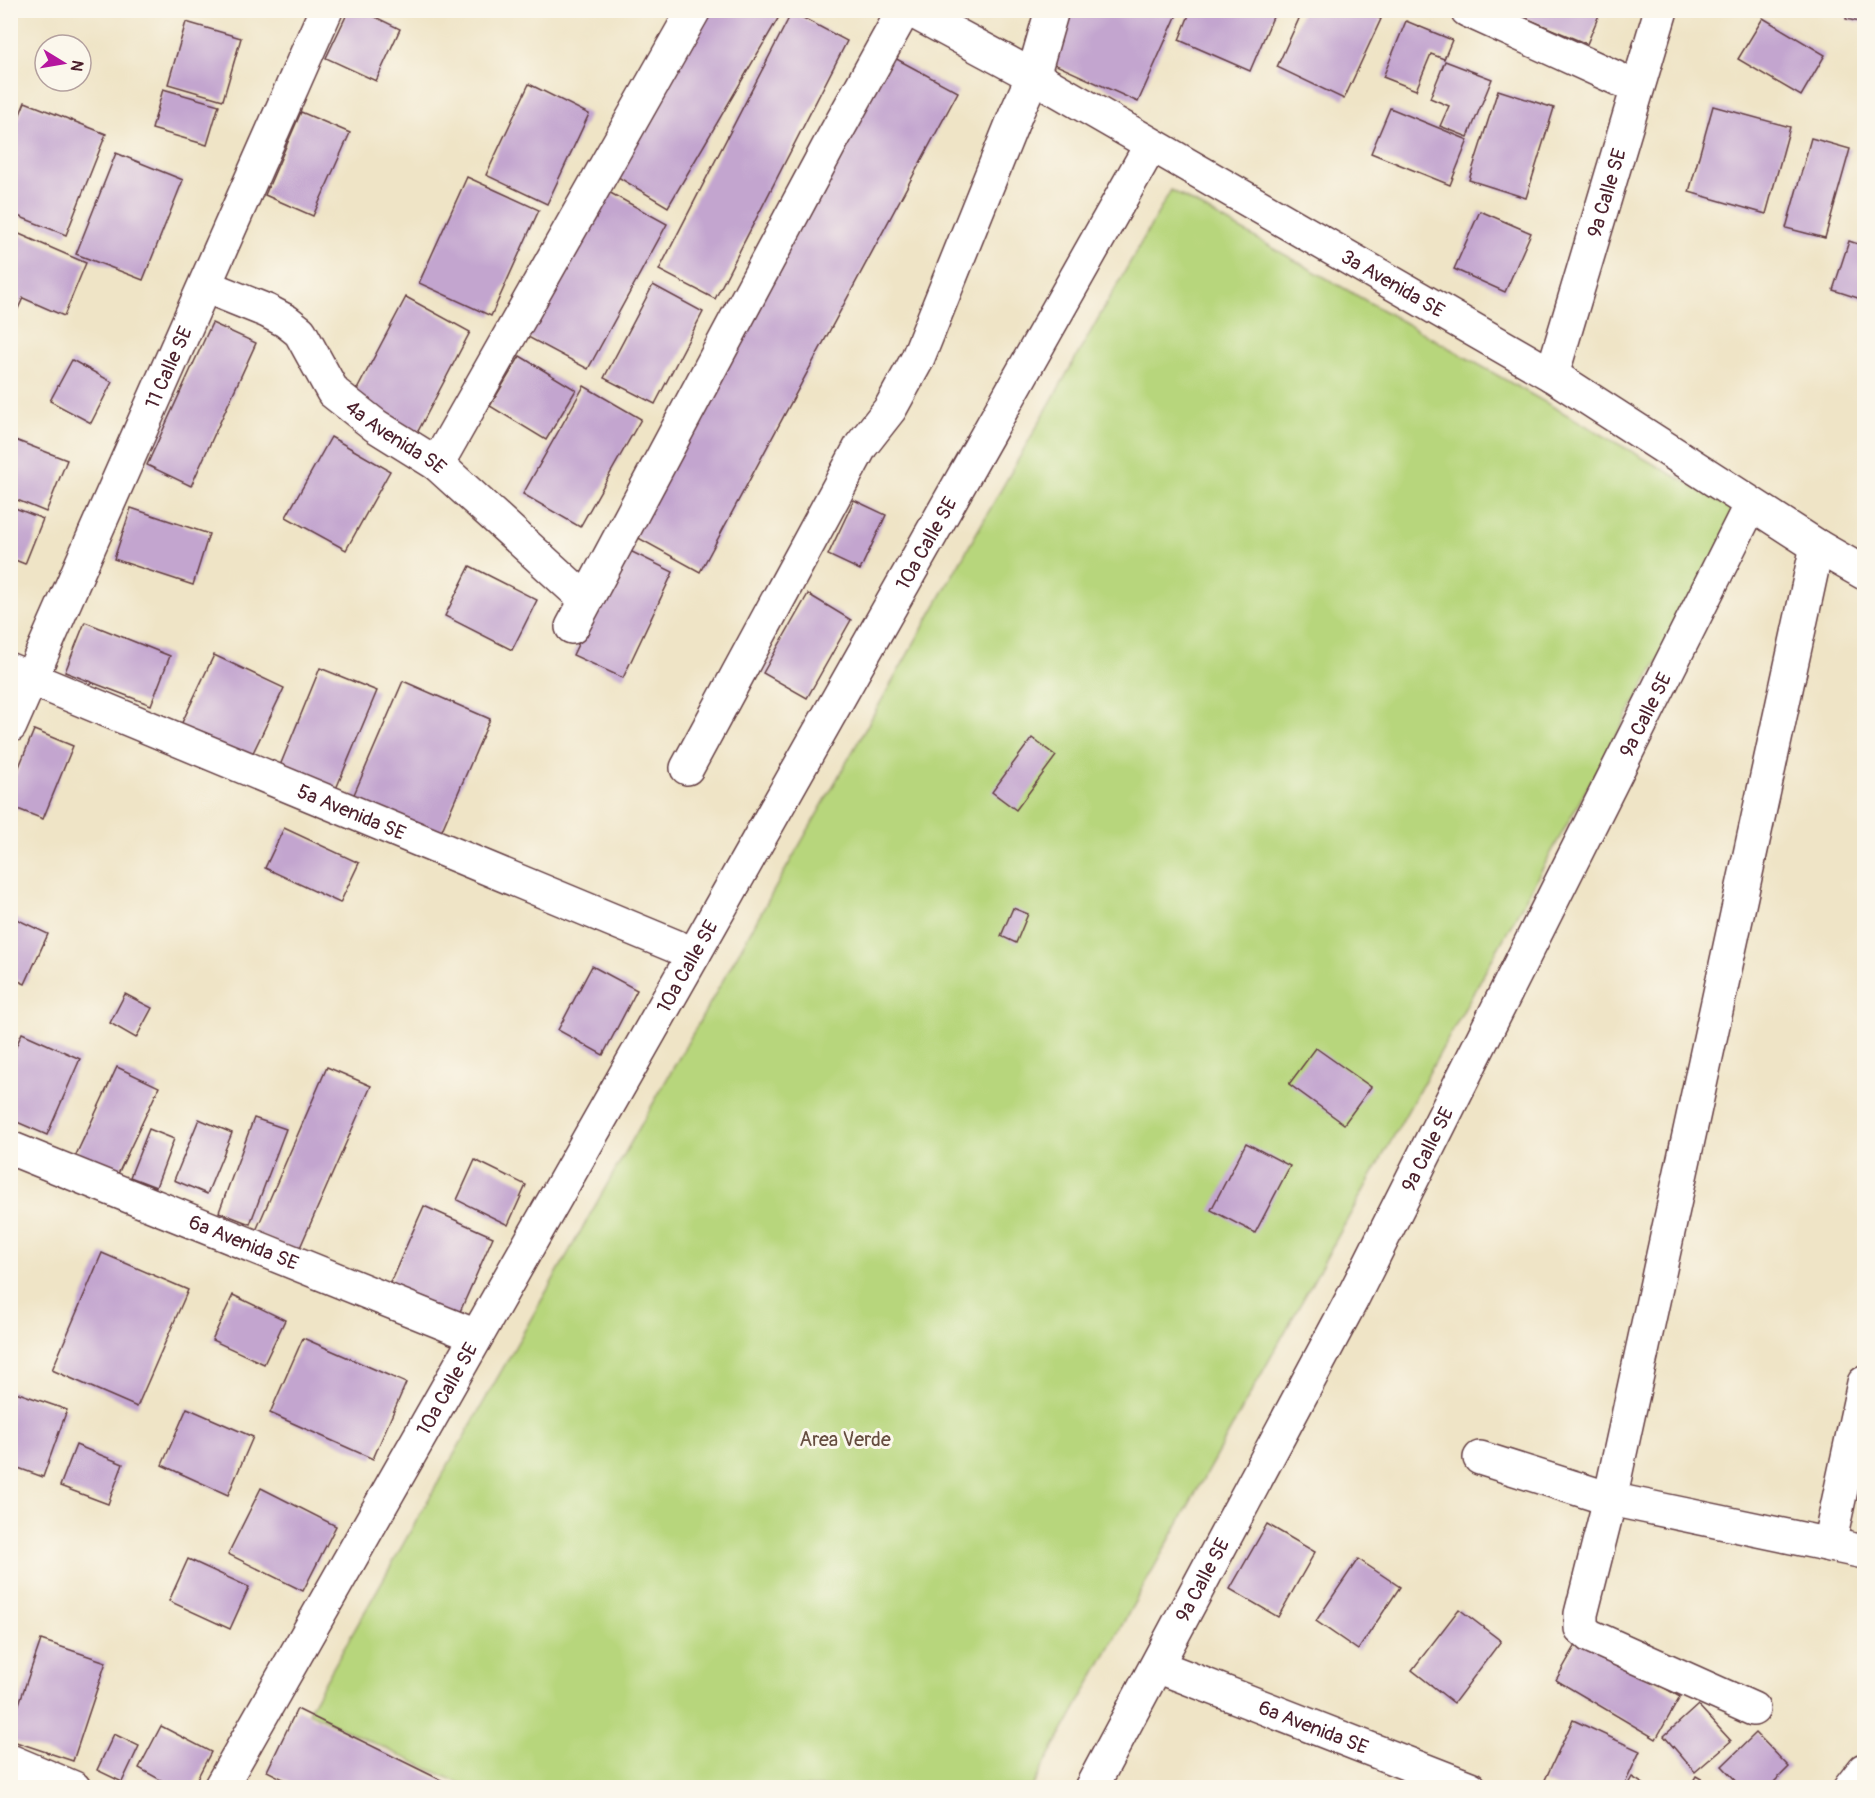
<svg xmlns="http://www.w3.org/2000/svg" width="1875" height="1798" viewBox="0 0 1875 1798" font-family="Pangolin,sans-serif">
  <rect width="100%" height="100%" fill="#fbf7ec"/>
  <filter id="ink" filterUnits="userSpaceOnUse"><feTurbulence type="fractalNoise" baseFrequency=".0167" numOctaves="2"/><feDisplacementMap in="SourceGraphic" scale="12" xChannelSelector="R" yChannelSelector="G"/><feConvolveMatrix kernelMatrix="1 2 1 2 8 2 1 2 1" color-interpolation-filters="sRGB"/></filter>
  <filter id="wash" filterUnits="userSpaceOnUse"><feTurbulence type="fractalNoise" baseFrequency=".008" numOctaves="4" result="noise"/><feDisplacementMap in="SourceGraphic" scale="24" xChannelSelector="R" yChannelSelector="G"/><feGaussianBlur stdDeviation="1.35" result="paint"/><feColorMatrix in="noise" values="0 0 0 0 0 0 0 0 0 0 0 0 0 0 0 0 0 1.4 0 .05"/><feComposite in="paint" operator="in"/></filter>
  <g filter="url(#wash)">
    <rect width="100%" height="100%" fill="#efe4c6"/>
    <polygon fill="#b7d67c" stroke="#807a54" stroke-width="1.5" points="1171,190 1740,513 1032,1787 467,1787 308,1712"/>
    <g id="blocks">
      <g fill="#c3a5cf">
        <polygon points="349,10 361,10 400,29 376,81 326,58"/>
        <polygon points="709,10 783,10 668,207 613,174"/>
        <polygon points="1068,10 1179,10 1138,102 1045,60"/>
        <polygon points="1191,10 1276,10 1250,71 1179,40"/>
        <polygon points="1303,10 1363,10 1381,19 1344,99 1277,67"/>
        <polygon points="1525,10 1601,10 1587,44 1523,17"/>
        <polygon points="1847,10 1864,10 1864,23 1846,19"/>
        <polygon points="792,12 847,41 715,299 659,270"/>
        <polygon points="1763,18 1825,55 1801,96 1738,59"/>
        <polygon points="1406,21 1452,40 1444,59 1431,54 1416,90 1383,77"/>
        <polygon points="186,22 241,38 223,100 168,84"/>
        <polygon points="891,56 958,92 700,572 633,535"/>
        <polygon points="1445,61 1492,79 1468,137 1440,126 1449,106 1430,98"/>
        <polygon points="529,84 589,114 547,204 486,175"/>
        <polygon points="163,89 219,105 207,145 152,129"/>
        <polygon points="1498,90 1554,108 1526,198 1469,180"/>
        <polygon points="25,102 106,134 66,235 10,213 10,139"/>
        <polygon points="1713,106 1790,127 1766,214 1689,192"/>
        <polygon points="1390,108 1468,140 1450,185 1371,153"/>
        <polygon points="301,112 350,133 313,216 265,195"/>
        <polygon points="1811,138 1850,149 1825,238 1786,228"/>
        <polygon points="116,153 183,180 143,280 76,254"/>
        <polygon points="467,177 539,210 491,316 419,283"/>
        <polygon points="605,190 667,224 588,369 526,336"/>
        <polygon points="1480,211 1531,233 1505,292 1454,269"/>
        <polygon points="10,230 86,263 64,316 23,298 10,326"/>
        <polygon points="1849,241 1864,246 1864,300 1833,290"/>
        <polygon points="653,285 703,312 655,404 604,378"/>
        <polygon points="406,297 470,332 416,435 351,401"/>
        <polygon points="212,323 256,343 191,486 147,465"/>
        <polygon points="520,356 576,390 546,440 490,406"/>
        <polygon points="72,360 112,382 91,423 50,401"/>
        <polygon points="584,386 641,419 580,527 523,494"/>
        <polygon points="331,437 390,471 346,550 286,517"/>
        <polygon points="10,438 67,460 46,512 10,497"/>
        <polygon points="854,500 886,515 860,570 828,555"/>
        <polygon points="10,506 43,519 25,564 10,558"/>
        <polygon points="131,508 209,534 193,585 114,559"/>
        <polygon points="624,548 673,572 623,678 573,655"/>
        <polygon points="470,566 537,600 512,650 445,616"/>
        <polygon points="808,594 851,620 807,698 763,673"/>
        <polygon points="85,622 170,656 151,705 65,672"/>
        <polygon points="214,655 284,688 249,761 179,729"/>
        <polygon points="320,668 377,691 333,796 277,773"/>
        <polygon points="403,681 490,719 439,837 352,799"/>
        <polygon points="34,730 73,746 43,819 10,806 10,789"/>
        <polygon points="1032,738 1056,756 1016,810 992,792"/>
        <polygon points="284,828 359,863 340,903 265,868"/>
        <polygon points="1013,908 1028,914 1016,943 1001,936"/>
        <polygon points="10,916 48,934 25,984 10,977"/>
        <polygon points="592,966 637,990 603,1055 558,1030"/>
        <polygon points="125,994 152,1008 136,1038 110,1023"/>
        <polygon points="22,1033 80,1059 47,1135 10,1119 10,1060"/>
        <polygon points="1316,1048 1371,1087 1344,1124 1289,1084"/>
        <polygon points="117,1067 159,1087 117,1176 75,1157"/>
        <polygon points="327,1067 371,1086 298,1252 255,1233"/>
        <polygon points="254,1118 286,1129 250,1224 219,1212"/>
        <polygon points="199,1119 232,1133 207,1194 174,1180"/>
        <polygon points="149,1129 174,1139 156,1187 130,1177"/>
        <polygon points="1246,1143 1290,1166 1255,1233 1211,1210"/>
        <polygon points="475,1160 526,1185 508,1225 457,1200"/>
        <polygon points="424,1206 493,1237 455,1323 386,1292"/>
        <polygon points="102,1253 188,1290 137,1407 52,1370"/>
        <polygon points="233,1295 285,1320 264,1364 212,1340"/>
        <polygon points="303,1338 406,1383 373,1459 270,1413"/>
        <polygon points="10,1390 67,1410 43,1477 10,1465"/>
        <polygon points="187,1408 253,1437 228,1495 162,1465"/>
        <polygon points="76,1445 123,1464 108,1504 60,1486"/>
        <polygon points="261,1488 336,1526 303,1591 228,1554"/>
        <polygon points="1267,1524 1315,1552 1278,1617 1230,1589"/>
        <polygon points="188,1559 249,1587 230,1629 169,1601"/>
        <polygon points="1358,1559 1400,1587 1358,1650 1316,1621"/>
        <polygon points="1459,1609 1501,1641 1454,1703 1412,1670"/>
        <polygon points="1580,1638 1680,1697 1656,1739 1556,1680"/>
        <polygon points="41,1640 106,1662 73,1761 10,1740 10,1730"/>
        <polygon points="1698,1705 1731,1741 1695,1772 1664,1736"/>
        <polygon points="297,1709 451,1785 450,1788 301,1788 267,1771"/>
        <polygon points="1573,1720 1640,1751 1623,1788 1557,1788 1544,1782"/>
        <polygon points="161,1726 211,1752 192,1788 175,1788 139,1768"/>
        <polygon points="1756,1733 1789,1767 1768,1788 1743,1788 1722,1766"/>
        <polygon points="114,1734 139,1746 122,1782 97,1770"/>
        <polygon points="1696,1776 1717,1788 1689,1788"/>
        <polygon points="1632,1777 1650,1788 1626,1788"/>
      </g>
    </g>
  </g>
  <g filter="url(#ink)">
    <use href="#blocks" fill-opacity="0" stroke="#633d42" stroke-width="1.5"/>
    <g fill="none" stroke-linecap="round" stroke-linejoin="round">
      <g stroke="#633d42" stroke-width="36">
        <g id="minor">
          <path id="s1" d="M910,10l123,66 519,299 265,171 47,27"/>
          <polyline points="1467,10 1636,87"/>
          <path id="s2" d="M205,286l62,25 19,10 14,11 33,60 43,34 61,38 149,136"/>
          <path id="s3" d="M1552,375l109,-365"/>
          <polyline points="437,464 694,10"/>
          <polyline points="572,627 832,140 904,10"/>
          <path id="s4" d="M10,670l684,284"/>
          <path id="s5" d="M10,726l316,-716"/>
          <polyline points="687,768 861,446 890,409 917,360 1016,114 1033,76 1052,10"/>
          <path id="s6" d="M10,1148l466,188"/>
          <polyline points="1480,1458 1610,1499 1864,1552"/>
          <polyline points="1829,1545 1864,1383"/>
          <path id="s7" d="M1157,1666l313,122"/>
          <polyline points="1753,1709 1590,1636 1581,1628 1581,1614 1610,1499 1817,546"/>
          <polyline points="10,1761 74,1788"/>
          <path id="s8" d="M220,1788l474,-834 457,-809"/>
          <path id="s9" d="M1091,1788l260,-487 400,-797"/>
          <polyline points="1850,1788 1864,1770"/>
        </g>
      </g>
      <use href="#minor" stroke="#fff" stroke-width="33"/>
    </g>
  </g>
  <g text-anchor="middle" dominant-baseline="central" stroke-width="6" stroke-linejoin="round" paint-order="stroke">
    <g font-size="20" fill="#4a1f2b" stroke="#fbf7ec">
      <text stroke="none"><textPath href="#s3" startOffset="190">9a Calle SE</textPath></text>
      <text stroke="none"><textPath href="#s1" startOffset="555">3a Avenida SE</textPath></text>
      <text stroke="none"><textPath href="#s5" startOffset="392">11 Calle SE</textPath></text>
      <text stroke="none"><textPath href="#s2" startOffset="252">4a Avenida SE</textPath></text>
      <text stroke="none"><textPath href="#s8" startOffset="1431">10a Calle SE</textPath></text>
      <text stroke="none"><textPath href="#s9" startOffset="1208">9a Calle SE</textPath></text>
      <text stroke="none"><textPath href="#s4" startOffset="370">5a Avenida SE</textPath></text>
      <text stroke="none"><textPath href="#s8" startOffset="945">10a Calle SE</textPath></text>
      <text stroke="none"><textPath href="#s9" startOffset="722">9a Calle SE</textPath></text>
      <text stroke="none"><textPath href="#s6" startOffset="252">6a Avenida SE</textPath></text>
      <text stroke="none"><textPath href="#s8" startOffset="459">10a Calle SE</textPath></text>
      <text stroke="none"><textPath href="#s9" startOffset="236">9a Calle SE</textPath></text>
      <text stroke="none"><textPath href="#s7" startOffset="168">6a Avenida SE</textPath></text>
    </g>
    <g font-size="20" fill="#654d3f" stroke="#fbf7ec">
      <text x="845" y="1439">Area Verde</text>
    </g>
  </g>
  <rect width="1875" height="1798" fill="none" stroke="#fbf7ec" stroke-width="36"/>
  <g transform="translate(63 63) rotate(101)"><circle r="28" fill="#fbf7ec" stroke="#b4a19f" stroke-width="1.5"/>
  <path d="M0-4.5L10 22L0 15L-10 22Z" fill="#b5179e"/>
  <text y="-9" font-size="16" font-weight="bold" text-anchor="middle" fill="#4a1f2b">N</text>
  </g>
</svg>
